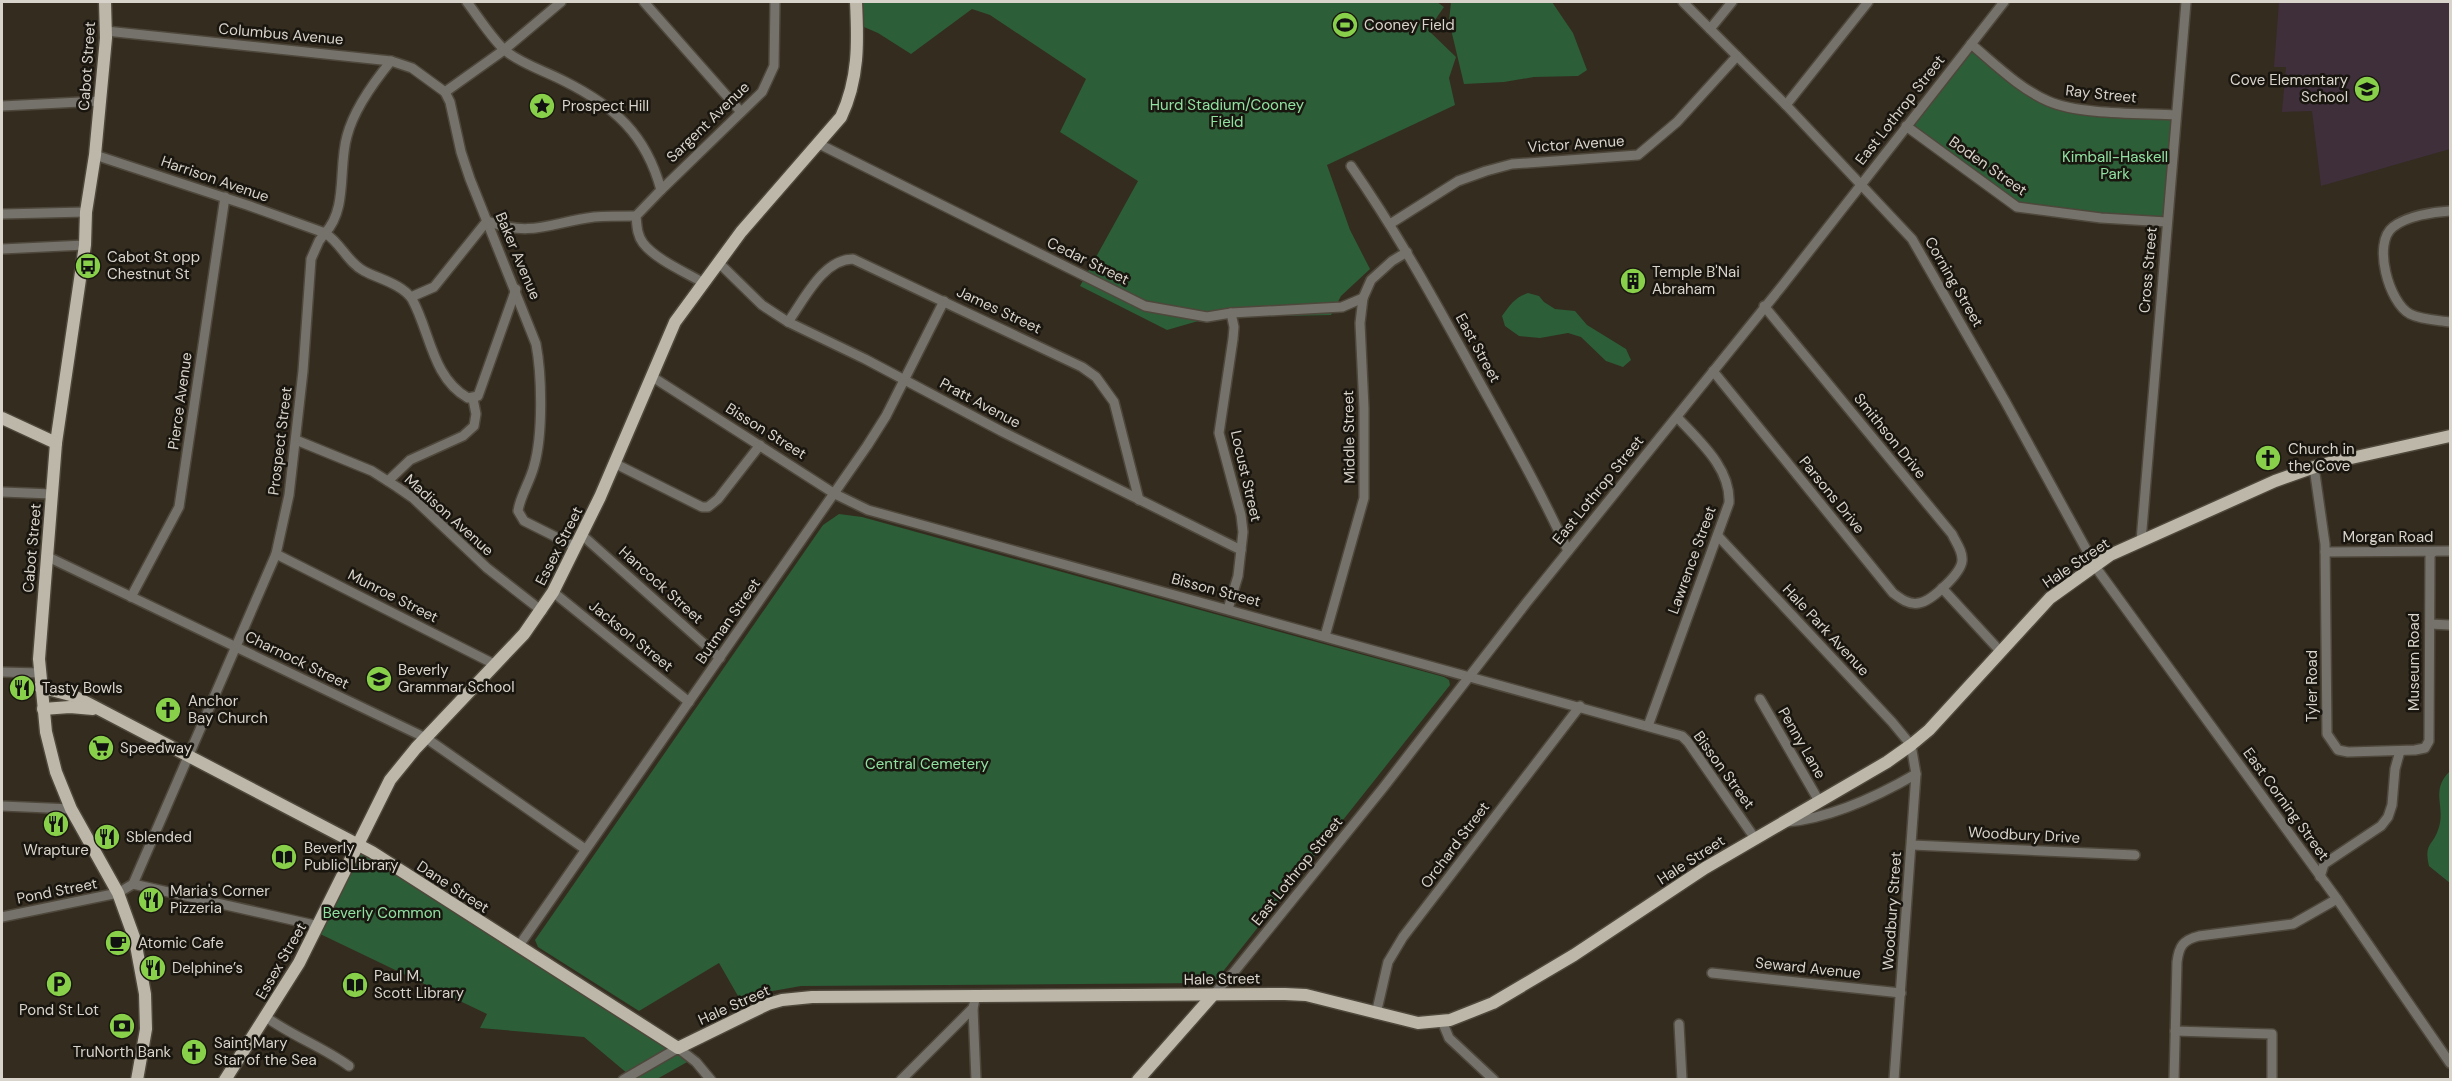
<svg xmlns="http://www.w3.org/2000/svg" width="2452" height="1081" viewBox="0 0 2452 1081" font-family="'DM Sans',sans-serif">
  <rect width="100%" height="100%" fill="#342c1f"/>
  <polygon fill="#3f2f3b" points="2279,2 2450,2 2450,149 2321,186 2312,111 2282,112 2286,67 2274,67"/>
  <g fill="#2c5e38">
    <polygon points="858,2 1437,2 1444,7 1428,30 1456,57 1449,78 1455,105 1327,165 1350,230 1370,269 1341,296 1331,315 1286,316 1240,309 1167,330 1080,286 1138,181 1060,132 1086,79 990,15 972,9 911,54 878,33 857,24"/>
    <polygon points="1451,2 1552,2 1573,33 1587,70 1578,76 1534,77 1504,82 1464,84 1449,21"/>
    <polygon points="1971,44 2031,91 2065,106 2176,115 2167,222 2017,207 1909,131"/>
    <path d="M1528,293l11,3 5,6 11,7 20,2 12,14 39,24 5,11 -8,7 -17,-6 -25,-24 -13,-4 -28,5 -21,-2 -14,-10 -3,-10c8,-11 13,-19 26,-23z"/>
    <polygon points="839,514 862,517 1444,677 1449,680 1450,685 1217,979 1211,983 801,986 767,992 742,1003 719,963 639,1011 538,947 535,940 823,525"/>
    <path d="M2450,771v112l-21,-17c-5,-23 3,-19 9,-36 9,-22 -9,-39 12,-59z"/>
    <polygon points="363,847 550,965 689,1061 657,1079 634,1079 584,1037 480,1028 487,1014 316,932"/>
  </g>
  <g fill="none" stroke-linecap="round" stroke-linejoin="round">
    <g stroke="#4e473b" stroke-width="12">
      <g id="minor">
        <path d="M467,2c10,13 27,40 40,50 17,13 38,19 57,29 50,25 82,53 97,109l-25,26c1,10 1,19 7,27 12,16 42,29 59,39"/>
        <path d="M561,2l-57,48 -59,42 5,10 11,50 9,27 66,165c6,32 7,91 -2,122 -4,16 -14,30 -16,45l6,10 52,26"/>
        <polyline points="644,2 741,112"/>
        <polyline points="1683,2 1786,105 1912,239 2005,401 2097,569 2337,899 2450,1063"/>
        <polyline points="1710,29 1732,2"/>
        <polyline points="106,31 391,61 412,68 445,92"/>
        <path d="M1971,44c24,20 49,45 77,57 32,14 93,12 128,14"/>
        <path d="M391,61c-18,22 -37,48 -44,75 -9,31 1,73 -22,97 16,10 22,29 39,38 15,8 38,13 48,28 18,32 20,79 56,99l10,-2 38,-107"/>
        <polyline points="1786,105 1868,2"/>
        <polyline points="2,106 100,101"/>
        <polyline points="1906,126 2017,207 2101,218 2167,222"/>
        <polyline points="819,144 1145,306 1207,317 1231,313 1342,307 1363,298"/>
        <path d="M1351,166c46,66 85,137 124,208 32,58 65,116 93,177"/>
        <polyline points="661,190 762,92 774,66 775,2"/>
        <path d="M2450,211c-17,1 -43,5 -57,16 -21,16 -4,76 17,87 12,6 27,6 40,8"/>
        <polyline points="2,214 86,212"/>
        <polyline points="1390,224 1458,181 1486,171 1512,164 1638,155 1677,122 1737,56"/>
        <polyline points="2,249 85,245"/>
        <polyline points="718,262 762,305 788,322 865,359 1001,431 1241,550"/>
        <path d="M411,297l23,-10 53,-66c45,17 65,1 107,-4 14,-1 28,-1 42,-1"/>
        <path d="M788,322c16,-22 35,-63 65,-63l229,108 14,10 18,25 25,98"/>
        <path d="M1713,371l180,222c8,6 16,12 26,10 13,-2 42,-30 43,-42 1,-10 -6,-18 -10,-27l-188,-228"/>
        <polyline points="651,376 835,494 868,510 1682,736 1688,742 1754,837"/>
        <polyline points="296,440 372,471 397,487 413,498 487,568 542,611"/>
        <polyline points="614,463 702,507 708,507 718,499 760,445"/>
        <polyline points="2314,467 2325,544 2327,734 2338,750 2348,752 2415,750 2425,748 2429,741 2430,555 2433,552"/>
        <polyline points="388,481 410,460 463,436 474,426 476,414 473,399"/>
        <polyline points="2,492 52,494"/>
        <polyline points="582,535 720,658"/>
        <polyline points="1718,536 1892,722 1911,745 1916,774 1894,1080"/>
        <polyline points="2141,541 2186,2"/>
        <polyline points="2325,552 2450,551"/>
        <polyline points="276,554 496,665"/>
        <polyline points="46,556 426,738 585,849"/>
        <polyline points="1942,588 2000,651"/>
        <polyline points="553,592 689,702"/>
        <polyline points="131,597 179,507 225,197"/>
        <polyline points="1228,609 1238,576 1243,532 1241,515 1219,433 1233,339 1234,327 1231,313"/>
        <polyline points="2430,624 2450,625"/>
        <polyline points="1325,636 1364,498 1364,408 1360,323 1363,298 1371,280 1392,261 1407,252"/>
        <polyline points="2,672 39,673"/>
        <polyline points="1760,699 1819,801"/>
        <path d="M1648,726l81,-223c2,-35 -30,-62 -52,-86"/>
        <polyline points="2,806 71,809"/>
        <path d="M1787,822c44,-4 91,-26 129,-48"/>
        <polyline points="1912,845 2135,855"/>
        <polyline points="2320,877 2324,864 2381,826 2388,817 2392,805 2395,769 2400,751"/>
        <polyline points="133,884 319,926"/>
        <polyline points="2,917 118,893 133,884 276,554 289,495 303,371 311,259 319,241 325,233 250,206 95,155"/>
        <polyline points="518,947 867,446 886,416 944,301"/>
        <polyline points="1712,973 1901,993"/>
        <polyline points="1213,995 1234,972 1383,788 1527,602 1782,286 2004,2"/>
        <polyline points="973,1008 976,1080"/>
        <polyline points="1376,1014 1388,962 1403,937 1580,706"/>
        <path d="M266,1017c26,19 57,30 83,49"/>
        <polyline points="1442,1021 1449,1038 1494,1080"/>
        <polyline points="1679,1024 1682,1080"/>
        <polyline points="2175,1031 2272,1034 2272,1080"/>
        <polyline points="623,1080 678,1048 696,1062 711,1080"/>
        <polyline points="901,1080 973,1008 976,995"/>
        <path d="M2174,1080l3,-118c2,-16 6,-22 22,-26l94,-12 44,-25"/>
      </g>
    </g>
    <g stroke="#4e473b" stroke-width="15">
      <g id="major">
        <polyline points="105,2 106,38 95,155 86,212 85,245 56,443 39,659 46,732 56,772 71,809 118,893 135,940 145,994 146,1029 137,1080"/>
        <polyline points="2,418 56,443"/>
        <polyline points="40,687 74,696 372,852 678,1048 768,1004 782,1000 812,997 1285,994 1306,995 1418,1023 1450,1020 1493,1003 1574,955 1705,868 1887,762 1911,745 1929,730 2050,598 2110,555 2275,481 2320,465 2450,436"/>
        <polyline points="43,709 70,707 93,709"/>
        <path d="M225,1080l74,-117 91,-183 26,-32 108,-114 29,-42 47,-95 75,-175 66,-90 100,-115c18,-38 17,-75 15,-115"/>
        <polyline points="1138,1080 1213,995"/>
      </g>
    </g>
    <use href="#minor" stroke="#75726b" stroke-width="9"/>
    <use href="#major" stroke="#bcb7a8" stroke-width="12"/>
  </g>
  <defs>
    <g id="stadium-disc" transform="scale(1.35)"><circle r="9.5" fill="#88cf4a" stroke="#19150f"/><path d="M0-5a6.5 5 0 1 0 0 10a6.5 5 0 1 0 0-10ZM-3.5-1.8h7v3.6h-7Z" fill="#111"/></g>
    <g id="school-disc" transform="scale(1.35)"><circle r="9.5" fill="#88cf4a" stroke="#19150f"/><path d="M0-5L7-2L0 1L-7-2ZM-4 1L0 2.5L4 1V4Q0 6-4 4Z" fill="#111"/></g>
    <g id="sight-disc" transform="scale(1.35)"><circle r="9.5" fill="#88cf4a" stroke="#19150f"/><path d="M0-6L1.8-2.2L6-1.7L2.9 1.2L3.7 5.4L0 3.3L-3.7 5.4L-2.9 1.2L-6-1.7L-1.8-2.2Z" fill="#111"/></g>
    <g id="bus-disc" transform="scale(1.35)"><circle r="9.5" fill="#88cf4a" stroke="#19150f"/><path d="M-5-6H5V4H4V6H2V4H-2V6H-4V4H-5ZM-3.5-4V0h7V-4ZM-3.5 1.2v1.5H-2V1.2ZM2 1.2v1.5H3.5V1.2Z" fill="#111"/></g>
    <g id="building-disc" transform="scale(1.35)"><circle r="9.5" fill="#88cf4a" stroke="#19150f"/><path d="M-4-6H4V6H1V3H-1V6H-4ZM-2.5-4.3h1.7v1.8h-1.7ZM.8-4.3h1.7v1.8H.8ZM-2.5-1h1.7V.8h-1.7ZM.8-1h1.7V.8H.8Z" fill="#111"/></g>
    <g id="church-disc" transform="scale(1.35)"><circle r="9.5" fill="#88cf4a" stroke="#19150f"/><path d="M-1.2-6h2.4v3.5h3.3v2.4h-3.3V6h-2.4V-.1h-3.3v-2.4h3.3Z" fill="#111"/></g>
    <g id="restaurant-disc" transform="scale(1.35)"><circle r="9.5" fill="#88cf4a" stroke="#19150f"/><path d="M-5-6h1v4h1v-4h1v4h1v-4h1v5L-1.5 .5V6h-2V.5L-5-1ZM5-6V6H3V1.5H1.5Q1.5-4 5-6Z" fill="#111"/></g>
    <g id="supermarket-disc" transform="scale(1.35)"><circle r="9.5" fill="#88cf4a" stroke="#19150f"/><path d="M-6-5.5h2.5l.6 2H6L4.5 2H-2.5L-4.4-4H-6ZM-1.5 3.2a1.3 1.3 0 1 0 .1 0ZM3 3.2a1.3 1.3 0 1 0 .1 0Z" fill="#111"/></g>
    <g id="library-disc" transform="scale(1.35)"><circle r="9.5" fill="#88cf4a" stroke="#19150f"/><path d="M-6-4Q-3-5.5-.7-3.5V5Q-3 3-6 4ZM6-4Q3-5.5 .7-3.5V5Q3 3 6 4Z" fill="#111"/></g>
    <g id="cafe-disc" transform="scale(1.35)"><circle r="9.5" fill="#88cf4a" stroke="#19150f"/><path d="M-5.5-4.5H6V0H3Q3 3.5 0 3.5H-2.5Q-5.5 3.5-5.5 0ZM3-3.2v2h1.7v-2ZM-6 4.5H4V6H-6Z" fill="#111"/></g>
    <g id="parking-disc" transform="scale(1.35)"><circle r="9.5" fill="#88cf4a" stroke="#19150f"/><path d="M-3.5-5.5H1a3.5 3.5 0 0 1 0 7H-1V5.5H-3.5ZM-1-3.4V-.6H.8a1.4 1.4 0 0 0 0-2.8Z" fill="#111"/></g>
    <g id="bank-disc" transform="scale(1.35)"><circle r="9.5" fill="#88cf4a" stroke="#19150f"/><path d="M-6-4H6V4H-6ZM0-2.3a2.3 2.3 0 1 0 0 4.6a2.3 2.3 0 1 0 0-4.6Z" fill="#111"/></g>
  </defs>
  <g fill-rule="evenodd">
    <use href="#stadium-disc" x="1345" y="25"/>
    <use href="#school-disc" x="2367" y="89"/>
    <use href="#sight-disc" x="542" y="106"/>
    <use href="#bus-disc" x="88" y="266"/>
    <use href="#building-disc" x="1633" y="281"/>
    <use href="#church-disc" x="2268" y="458"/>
    <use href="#school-disc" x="379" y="679"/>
    <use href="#restaurant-disc" x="22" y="688"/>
    <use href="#church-disc" x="168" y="710"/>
    <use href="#supermarket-disc" x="101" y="748"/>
    <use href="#restaurant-disc" x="56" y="824"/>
    <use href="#restaurant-disc" x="107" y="837"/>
    <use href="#library-disc" x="284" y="857"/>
    <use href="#restaurant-disc" x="151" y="900"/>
    <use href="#cafe-disc" x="118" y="943"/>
    <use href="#restaurant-disc" x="153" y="968"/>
    <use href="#parking-disc" x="59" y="984"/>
    <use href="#library-disc" x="355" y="985"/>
    <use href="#bank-disc" x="122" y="1026"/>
    <use href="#church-disc" x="194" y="1052"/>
  </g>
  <g text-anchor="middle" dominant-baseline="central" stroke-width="5" stroke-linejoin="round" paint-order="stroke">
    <g font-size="15" fill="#d9d4cb" stroke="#19150f" text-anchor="start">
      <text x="1364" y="25">Cooney Field</text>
      <text x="2348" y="80" text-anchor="end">Cove Elementary<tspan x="2348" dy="17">School</tspan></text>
      <text x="562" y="106">Prospect Hill</text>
      <text x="107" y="257">Cabot St opp<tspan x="107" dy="17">Chestnut St</tspan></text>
      <text x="1652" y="272">Temple B'Nai<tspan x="1652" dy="17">Abraham</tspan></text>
      <text x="2288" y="449">Church in<tspan x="2288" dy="17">the Cove</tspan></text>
      <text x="398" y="670">Beverly<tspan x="398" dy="17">Grammar School</tspan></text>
      <text x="42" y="688">Tasty Bowls</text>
      <text x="188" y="701">Anchor<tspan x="188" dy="17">Bay Church</tspan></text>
      <text x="120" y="748">Speedway</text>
      <text x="126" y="837">Sblended</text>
      <text x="304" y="848">Beverly<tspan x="304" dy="17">Public Library</tspan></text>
      <text x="56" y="850" text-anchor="middle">Wrapture</text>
      <text x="170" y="891">Maria's Corner<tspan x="170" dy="17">Pizzeria</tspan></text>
      <text x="138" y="943">Atomic Cafe</text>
      <text x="172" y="968">Delphine’s</text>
      <text x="374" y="976">Paul M.<tspan x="374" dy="17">Scott Library</tspan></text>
      <text x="59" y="1010" text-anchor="middle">Pond St Lot</text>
      <text x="214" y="1043">Saint Mary<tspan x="214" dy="17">Star of the Sea</tspan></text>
      <text x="122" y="1052" text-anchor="middle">TruNorth Bank</text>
    </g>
    <g font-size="15" fill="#d9d4cb" stroke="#19150f">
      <text transform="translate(281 34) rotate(5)">Columbus Avenue</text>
      <text transform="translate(87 66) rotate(-86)">Cabot Street</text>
      <text transform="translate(2101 94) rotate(6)">Ray Street</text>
      <text transform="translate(1900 110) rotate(-52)">East Lothrop Street</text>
      <text transform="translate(708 122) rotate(-44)">Sargent Avenue</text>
      <text transform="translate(1576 144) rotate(-4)">Victor Avenue</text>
      <text transform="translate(1988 166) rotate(35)">Boden Street</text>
      <text transform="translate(215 179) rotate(19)">Harrison Avenue</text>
      <text transform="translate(518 256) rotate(67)">Baker Avenue</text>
      <text transform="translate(1088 261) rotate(26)">Cedar Street</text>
      <text transform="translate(2148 270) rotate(-85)">Cross Street</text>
      <text transform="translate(1954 282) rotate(60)">Corning Street</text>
      <text transform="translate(999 310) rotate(25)">James Street</text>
      <text transform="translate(1478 348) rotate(61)">East Street</text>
      <text transform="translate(180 401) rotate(-82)">Pierce Avenue</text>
      <text transform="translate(980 403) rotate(28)">Pratt Avenue</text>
      <text transform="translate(766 431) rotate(32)">Bisson Street</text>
      <text transform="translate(1890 436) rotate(51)">Smithson Drive</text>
      <text transform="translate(1349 437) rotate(-91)">Middle Street</text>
      <text transform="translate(280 441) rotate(-83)">Prospect Street</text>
      <text transform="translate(1246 476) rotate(77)">Locust Street</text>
      <text transform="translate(1598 490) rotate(-51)">East Lothrop Street</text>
      <text transform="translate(1832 495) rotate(51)">Parsons Drive</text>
      <text transform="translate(449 515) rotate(42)">Madison Avenue</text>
      <text x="2388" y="537">Morgan Road</text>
      <text transform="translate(559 546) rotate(-63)">Essex Street</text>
      <text transform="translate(32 548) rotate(-85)">Cabot Street</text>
      <text transform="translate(1692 560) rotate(-70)">Lawrence Street</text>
      <text transform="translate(2076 563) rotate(-34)">Hale Street</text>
      <text transform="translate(661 585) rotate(42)">Hancock Street</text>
      <text transform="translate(1216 590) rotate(15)">Bisson Street</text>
      <text transform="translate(393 596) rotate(27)">Munroe Street</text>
      <text transform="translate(728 621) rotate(-55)">Butman Street</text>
      <text transform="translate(1826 630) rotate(47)">Hale Park Avenue</text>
      <text transform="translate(631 636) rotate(39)">Jackson Street</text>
      <text transform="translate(297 660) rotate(26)">Charnock Street</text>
      <text transform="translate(2414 662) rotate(-90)">Museum Road</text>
      <text transform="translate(2312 686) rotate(-90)">Tyler Road</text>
      <text transform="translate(1802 743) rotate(60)">Penny Lane</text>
      <text transform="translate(1724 770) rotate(54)">Bisson Street</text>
      <text transform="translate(2286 804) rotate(54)">East Corning Street</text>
      <text transform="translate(2024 835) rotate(3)">Woodbury Drive</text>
      <text transform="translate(1455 845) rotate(-53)">Orchard Street</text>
      <text transform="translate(1691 860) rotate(-33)">Hale Street</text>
      <text transform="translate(1297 871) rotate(-51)">East Lothrop Street</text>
      <text transform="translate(453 887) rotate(33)">Dane Street</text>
      <text transform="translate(57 891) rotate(-11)">Pond Street</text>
      <text transform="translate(1892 911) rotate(-86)">Woodbury Street</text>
      <text transform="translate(281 961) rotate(-60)">Essex Street</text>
      <text transform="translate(1808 968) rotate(6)">Seward Avenue</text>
      <text transform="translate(1222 979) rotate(-1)">Hale Street</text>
      <text transform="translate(734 1005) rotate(-24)">Hale Street</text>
    </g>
    <g font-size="15" fill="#90e2a1" stroke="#19150f">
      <text x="1227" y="105">Hurd Stadium/Cooney<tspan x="1227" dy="17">Field</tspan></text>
      <text x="2115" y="157">Kimball-Haskell<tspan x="2115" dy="17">Park</tspan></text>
      <text x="927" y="764">Central Cemetery</text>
      <text x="382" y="913">Beverly Common</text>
    </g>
  </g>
  <rect width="2452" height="1081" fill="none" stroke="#d9d4cb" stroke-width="6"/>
</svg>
